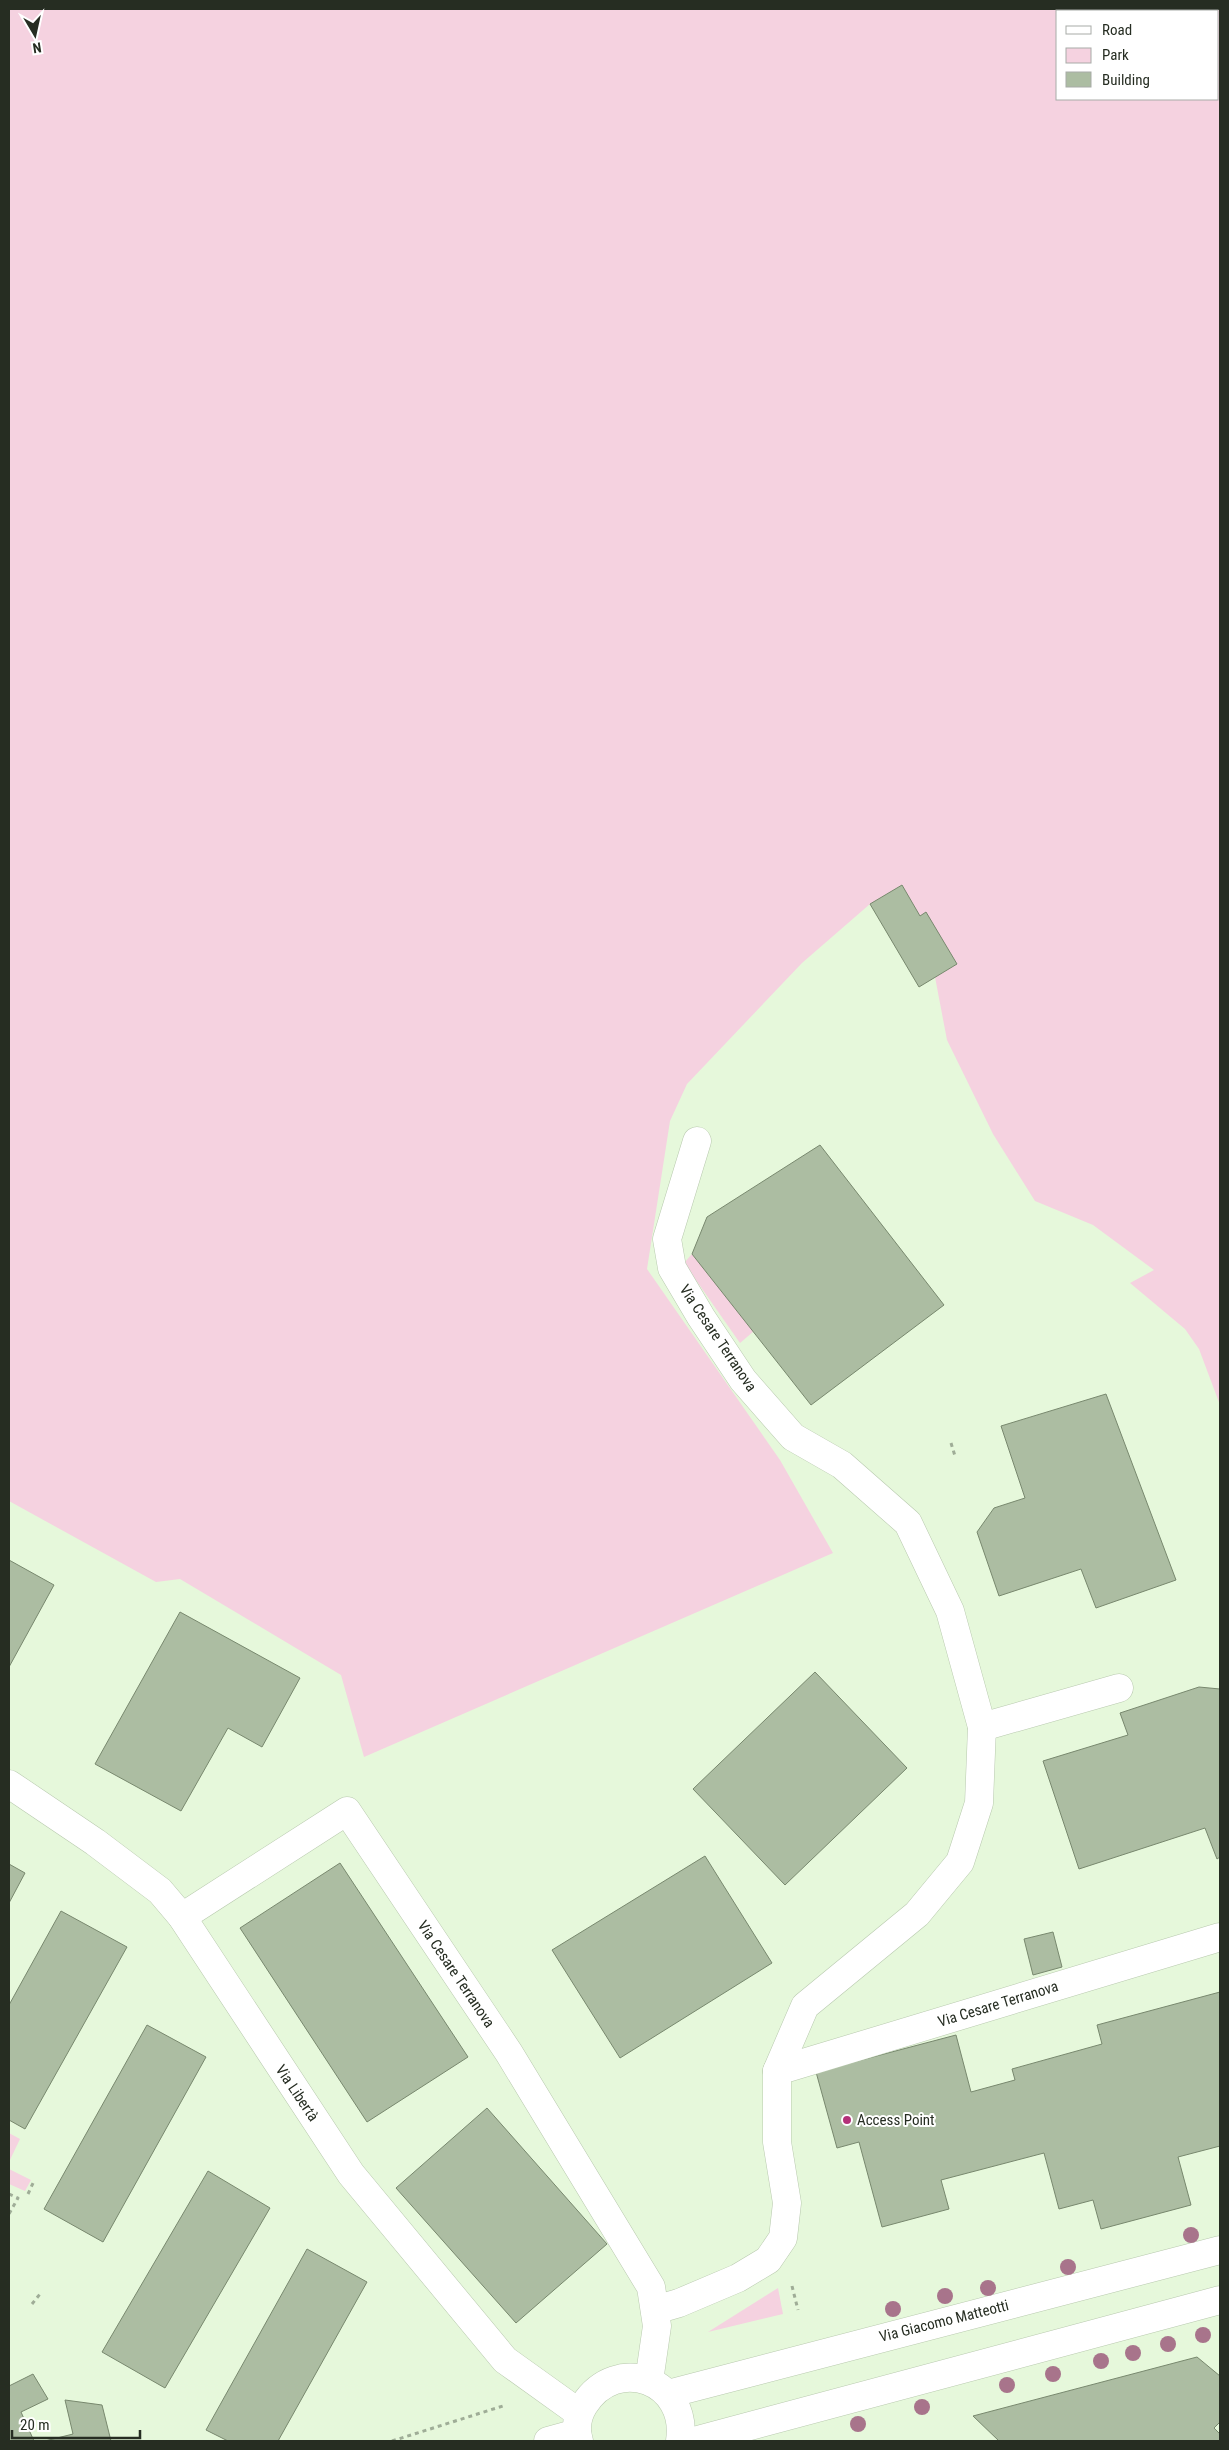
<svg xmlns="http://www.w3.org/2000/svg" width="1229" height="2450" viewBox="0 0 1229 2450" font-family="'Roboto Condensed',sans-serif">
  <rect width="100%" height="100%" fill="#e6f8db"/>
  <g fill="#f5d2e0" fill-rule="evenodd">
    <path d="M9,9h1211v1396l-21,-56 -14,-20 -55,-46 24,-13 -61,-45 -58,-24 -42,-67 -46,-94 -12,-63 22,-13 -31,-51 -6,3 -18,-31 -32,19 -68,59 -115,121 -17,37 -23,148 133,191 53,93 -469,204 -23,-82 -161,-96 -24,3 -147,-81zM1058,11h160v88h-160z"/>
    <polygon points="692,1254 754,1331 740,1343 684,1263"/>
    <polygon points="9,2133 20,2139 9,2162"/>
    <polygon points="9,2169 31,2180 25,2191 9,2184"/>
    <polygon points="778,2288 783,2314 708,2332"/>
  </g>
  <g fill="#acbda2" stroke="#78886e">
    <polygon points="902,885 920,916 926,912 957,964 919,987 870,904"/>
    <polygon points="820,1145 944,1305 811,1405 692,1254 707,1217"/>
    <polygon points="1106,1394 1176,1580 1096,1608 1081,1569 999,1596 977,1532 994,1508 1025,1498 1001,1426"/>
    <polygon points="9,1560 54,1585 9,1667"/>
    <polygon points="180,1612 300,1678 262,1747 228,1728 181,1811 95,1764"/>
    <polygon points="815,1672 907,1768 785,1885 693,1789"/>
    <polygon points="1199,1687 1220,1689 1220,1857 1217,1859 1205,1828 1079,1869 1043,1761 1128,1735 1120,1713"/>
    <polygon points="705,1856 772,1963 620,2058 552,1950"/>
    <polygon points="340,1863 468,2057 367,2122 240,1928"/>
    <polygon points="9,1864 25,1873 9,1903"/>
    <polygon points="61,1911 127,1947 25,2129 9,2120 9,2005"/>
    <polygon points="1053,1932 1062,1967 1033,1975 1024,1939"/>
    <polygon points="1220,1992 1220,2146 1178,2157 1191,2205 1101,2229 1093,2200 1059,2209 1044,2153 941,2180 949,2209 882,2227 859,2142 837,2148 816,2072 956,2035 971,2092 1015,2080 1012,2069 1102,2044 1097,2025"/>
    <polygon points="147,2025 206,2057 103,2242 44,2209"/>
    <polygon points="487,2108 607,2244 516,2323 396,2188"/>
    <polygon points="208,2171 270,2208 165,2388 102,2352"/>
    <polygon points="307,2249 367,2282 278,2441 228,2441 206,2430"/>
    <polygon points="1197,2357 1220,2376 1220,2422 1214,2428 1220,2434 1220,2441 999,2441 973,2416"/>
    <polygon points="33,2374 48,2399 21,2412 34,2441 9,2441 9,2386"/>
    <polygon points="65,2400 102,2405 111,2441 45,2441 73,2434"/>
  </g>
  <g fill="none" stroke-linecap="round" stroke-linejoin="round">
    <g stroke="#b8c9ae" stroke-width="29">
      <g id="minor">
        <polyline points="982,1727 1119,1688"/>
        <polyline points="9,1784 95,1842 160,1891 182,1917 351,2174 505,2360 579,2413"/>
        <polyline points="182,1917 347,1811 509,2053 651,2287 657,2326 649,2381"/>
        <polyline points="777,2071 1220,1937"/>
        <polyline points="655,2310 679,2303 738,2278 768,2260 783,2238 787,2203 777,2142 777,2071 805,2006 917,1914 960,1862 979,1803 982,1727 950,1611 908,1523 842,1465 793,1437 743,1380 701,1317 672,1268 667,1239 697,1141"/>
        <polyline points="668,2394 1220,2250"/>
        <polyline points="548,2441 577,2433"/>
        <path d="M579,2441c-4,-13 -2,-25 5,-36 33,-52 105,-24 96,36"/>
        <polyline points="694,2441 1220,2300"/>
      </g>
    </g>
    <g stroke="#9fad97" stroke-width="3" stroke-dasharray="4 4" stroke-linecap="butt">
      <polyline points="951,1443 955,1456"/>
      <polyline points="9,2194 18,2198 9,2214"/>
      <polyline points="28,2194 34,2181"/>
      <polyline points="792,2286 798,2310"/>
      <polyline points="32,2304 40,2294"/>
      <polyline points="392,2441 506,2405"/>
    </g>
    <use href="#minor" stroke="#fff" stroke-width="28"/>
  </g>
  <g fill="#a8748b">
    <circle cx="1191" cy="2235" r="8"/>
    <circle cx="1068" cy="2267" r="8"/>
    <circle cx="988" cy="2288" r="8"/>
    <circle cx="945" cy="2296" r="8"/>
    <circle cx="893" cy="2309" r="8"/>
    <circle cx="1203" cy="2335" r="8"/>
    <circle cx="1168" cy="2344" r="8"/>
    <circle cx="1133" cy="2353" r="8"/>
    <circle cx="1101" cy="2361" r="8"/>
    <circle cx="1053" cy="2374" r="8"/>
    <circle cx="1007" cy="2385" r="8"/>
    <circle cx="922" cy="2407" r="8"/>
    <circle cx="858" cy="2424" r="8"/>
  </g>
  <circle fill="#b43179" stroke="#fff" stroke-width="2" cx="847" cy="2120" r="5"/>
  <g text-anchor="middle" dominant-baseline="central" stroke-width="4" stroke-linejoin="round" paint-order="stroke">
    <g font-size="15" fill="#262d22" stroke="#fff">
      <text transform="translate(718 1338) rotate(56)">Via Cesare Terranova</text>
      <text transform="translate(456 1974) rotate(56)">Via Cesare Terranova</text>
      <text transform="translate(998 2004) rotate(-17)">Via Cesare Terranova</text>
      <text transform="translate(297 2093) rotate(56)">Via Libertà</text>
      <text transform="translate(944 2321) rotate(-14)">Via Giacomo Matteotti</text>
    </g>
    <g font-size="15" fill="#262d22" stroke="#fff" text-anchor="start">
      <text x="857" y="2120">Access Point</text>
    </g>
  </g>
  <rect width="1229" height="2450" fill="none" stroke="#262d22" stroke-width="20"/>
  <rect x="1056" y="10" width="162" height="90" fill="#ffffff" stroke="#a8aba7"/>
  <rect x="1066" y="26" width="25" height="8" fill="#ffffff" stroke="#a8aba7"/>
  <text x="1102" y="35" font-size="15" fill="#262d22">Road</text>
  <rect x="1066" y="48" width="25" height="15" fill="#f5d2e0" stroke="#a8aba7"/>
  <text x="1102" y="60" font-size="15" fill="#262d22">Park</text>
  <rect x="1066" y="72" width="25" height="15" fill="#acbda2" stroke="#a8aba7"/>
  <text x="1102" y="85" font-size="15" fill="#262d22">Building</text>
  <g transform="translate(35 35) rotate(171)" stroke="#ffffff" stroke-width="4" paint-order="stroke">
  <path d="M0-4L9 19L0 12L-9 19Z" fill="#262d22"/>
  <text y="-8" font-size="14" font-weight="bold" text-anchor="middle" fill="#262d22">N</text>
  </g>
  <path d="M12 2430v8h128v-8" fill="none" stroke="#262d22" stroke-width="2.5"/>
  <text x="20" y="2430" font-size="15" fill="#262d22" stroke="#ffffff" stroke-width="4" paint-order="stroke">20 m</text>
</svg>
